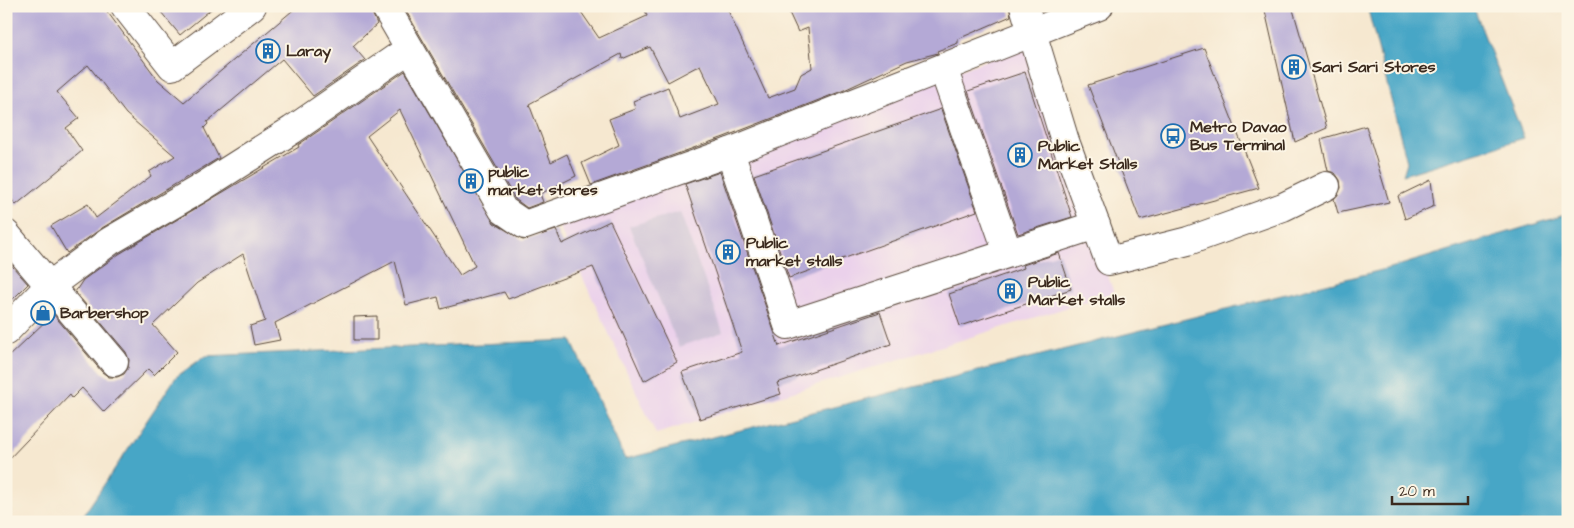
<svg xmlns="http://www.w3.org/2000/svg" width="1574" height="528" viewBox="0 0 1574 528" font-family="'Architects Daughter',sans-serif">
  <rect width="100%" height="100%" fill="#fcf5e5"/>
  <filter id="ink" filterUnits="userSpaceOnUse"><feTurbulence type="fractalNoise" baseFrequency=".02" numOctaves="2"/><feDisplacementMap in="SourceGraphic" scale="10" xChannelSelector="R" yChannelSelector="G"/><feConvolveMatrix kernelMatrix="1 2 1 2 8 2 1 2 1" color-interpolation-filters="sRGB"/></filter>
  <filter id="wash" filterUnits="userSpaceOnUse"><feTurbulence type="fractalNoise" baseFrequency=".0096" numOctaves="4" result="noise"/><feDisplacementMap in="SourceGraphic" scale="20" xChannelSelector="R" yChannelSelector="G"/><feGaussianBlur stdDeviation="1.12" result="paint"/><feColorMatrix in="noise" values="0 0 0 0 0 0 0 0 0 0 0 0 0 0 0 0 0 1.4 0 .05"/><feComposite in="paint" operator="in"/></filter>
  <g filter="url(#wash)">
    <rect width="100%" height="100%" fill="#f6e8d0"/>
    <polygon fill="#ebd1eb" points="1026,45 1114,293 656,434 558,225"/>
    <polygon fill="#cbbfd5" points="680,212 723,332 679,347 629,226"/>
    <g fill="#47a6c6" stroke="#416872">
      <polygon points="1367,6 1473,6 1524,138 1403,175 1407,162"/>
      <polygon points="1568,214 1568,522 79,522 176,377 205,356 571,340 625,459 1394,267"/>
    </g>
    <g id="blocks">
      <g fill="#b4a9d6" fill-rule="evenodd">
        <polygon points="6,6 103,6 158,80 184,102 298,6 369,6 377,24 353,46 365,60 313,96 282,59 207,122 208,124 204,128 219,158 102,228 67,253 51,226 88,204 96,218 151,176 149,172 175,156 126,114 88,65 57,92 79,118 66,128 82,151 16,205 6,192"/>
        <polygon points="156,6 215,6 180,35"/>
        <polygon points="403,6 577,6 599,38 647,16 644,6 726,6 768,98 795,88 801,74 812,68 808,28 798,32 786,6 1009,6 1011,16 958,39 958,43 937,51 938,53 907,61 842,91 724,137 591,185 582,163 619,145 609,119 635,109 633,101 668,87 680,119 719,104 700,65 668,82 650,47 622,59 621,54 529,104 551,162 567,154 576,176 540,194 543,202 527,208 515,199"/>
        <polygon points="1264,6 1292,6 1327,128 1295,142"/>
        <polygon points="1204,48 1259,188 1140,220 1088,85"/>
        <path d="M405,71l89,152 29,17 33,-10 6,14 48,-23 67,141 -33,19 -51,-114 -85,32 -4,-7 -63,17 -3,-12 -32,8 -11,-44 -120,62 5,17 -26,5 -4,-19 15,-5 -22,-67 -46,29 -44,42 24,27 -23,23 -6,-6 -44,43 -22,-24 -10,10 -2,-3 -64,67v-103l47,-45 49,58 7,5h8l7,-3 4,-6 1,-8 -3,-8 -51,-60 8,-12 36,-26 180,-107 -1,-2zM400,110l75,156 -15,9 -93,-139z"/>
        <polygon points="1025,72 1072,217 1018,234 968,91"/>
        <polygon points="941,109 977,211 789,278 754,175"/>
        <polygon points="1366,126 1389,202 1338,213 1334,199 1341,188 1340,180 1335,173 1328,171 1321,139"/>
        <polygon points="720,172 779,346 880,312 891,344 777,383 781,394 700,419 682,372 742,352 685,184"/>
        <polygon points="1431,180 1434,206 1405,219 1398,196"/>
        <polygon points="1059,253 1071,289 960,326 949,294 1024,268 1023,265"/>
        <polygon points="6,259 28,284 6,306"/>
        <polygon points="377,316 377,340 354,340 354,317"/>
      </g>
    </g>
  </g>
  <g filter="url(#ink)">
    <use href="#blocks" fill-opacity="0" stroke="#574639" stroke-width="1"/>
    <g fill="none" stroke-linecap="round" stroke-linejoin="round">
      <g stroke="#574639" stroke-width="30">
        <g id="minor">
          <polyline points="125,6 172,66 252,6"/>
          <polyline points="385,6 503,210 525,225 730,152 1099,6"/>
          <polyline points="1024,6 1065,141 1109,261 1188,241 1283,207 1326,186"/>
          <polyline points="943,68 1008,253"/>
          <polyline points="730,152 788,325 1096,225"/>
          <polyline points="6,234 114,362"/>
          <polyline points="6,331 49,286 110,241 199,189 292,130 409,49"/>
        </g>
      </g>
      <use href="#minor" stroke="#fff" stroke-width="28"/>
    </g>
  </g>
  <defs>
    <g id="building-ring" transform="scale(1.25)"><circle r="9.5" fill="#fcf5e5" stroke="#1f6fb2" stroke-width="1.5"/><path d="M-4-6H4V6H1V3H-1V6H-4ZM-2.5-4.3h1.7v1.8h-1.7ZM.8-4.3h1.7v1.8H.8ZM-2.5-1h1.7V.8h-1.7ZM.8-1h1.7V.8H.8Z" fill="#1f6fb2"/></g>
    <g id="bus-ring" transform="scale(1.25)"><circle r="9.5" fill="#fcf5e5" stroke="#1f6fb2" stroke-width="1.5"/><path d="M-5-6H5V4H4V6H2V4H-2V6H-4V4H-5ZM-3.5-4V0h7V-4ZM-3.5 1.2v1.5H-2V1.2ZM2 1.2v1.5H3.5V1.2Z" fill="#1f6fb2"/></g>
    <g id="shop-ring" transform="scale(1.25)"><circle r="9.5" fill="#fcf5e5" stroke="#1f6fb2" stroke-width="1.5"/><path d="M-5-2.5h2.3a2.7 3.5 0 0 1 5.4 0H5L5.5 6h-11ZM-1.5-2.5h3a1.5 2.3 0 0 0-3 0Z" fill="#1f6fb2"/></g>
  </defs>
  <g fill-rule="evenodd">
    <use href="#building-ring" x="268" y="51"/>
    <use href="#building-ring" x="1294" y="67"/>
    <use href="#bus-ring" x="1173" y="136"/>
    <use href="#building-ring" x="1020" y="155"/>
    <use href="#building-ring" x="471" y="181"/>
    <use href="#building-ring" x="728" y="252"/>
    <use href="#building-ring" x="1010" y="291"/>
    <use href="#shop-ring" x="43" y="313"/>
  </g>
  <g text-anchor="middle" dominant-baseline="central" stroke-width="4" stroke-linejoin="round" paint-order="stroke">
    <g font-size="16" font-weight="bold" fill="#3b2a1e" stroke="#fcf5e5" text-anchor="start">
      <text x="286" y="51">Laray</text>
      <text x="1312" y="67">Sari Sari Stores</text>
      <text x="1190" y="127">Metro Davao<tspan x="1190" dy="18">Bus Terminal</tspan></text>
      <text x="1038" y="146">Public<tspan x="1038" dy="18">Market Stalls</tspan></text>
      <text x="488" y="172">public<tspan x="488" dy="18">market stores</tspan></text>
      <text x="746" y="243">Public<tspan x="746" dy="18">market stalls</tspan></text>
      <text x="1028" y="282">Public<tspan x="1028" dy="18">Market stalls</tspan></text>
      <text x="60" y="313">Barbershop</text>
    </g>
  </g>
  <rect width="1574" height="528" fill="none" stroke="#fcf5e5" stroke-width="25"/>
  <path d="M1392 496v8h76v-8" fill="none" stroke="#3b2a1e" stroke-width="2.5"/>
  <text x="1399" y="496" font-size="15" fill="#3b2a1e" stroke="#fcf5e5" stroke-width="4" paint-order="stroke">20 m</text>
</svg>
